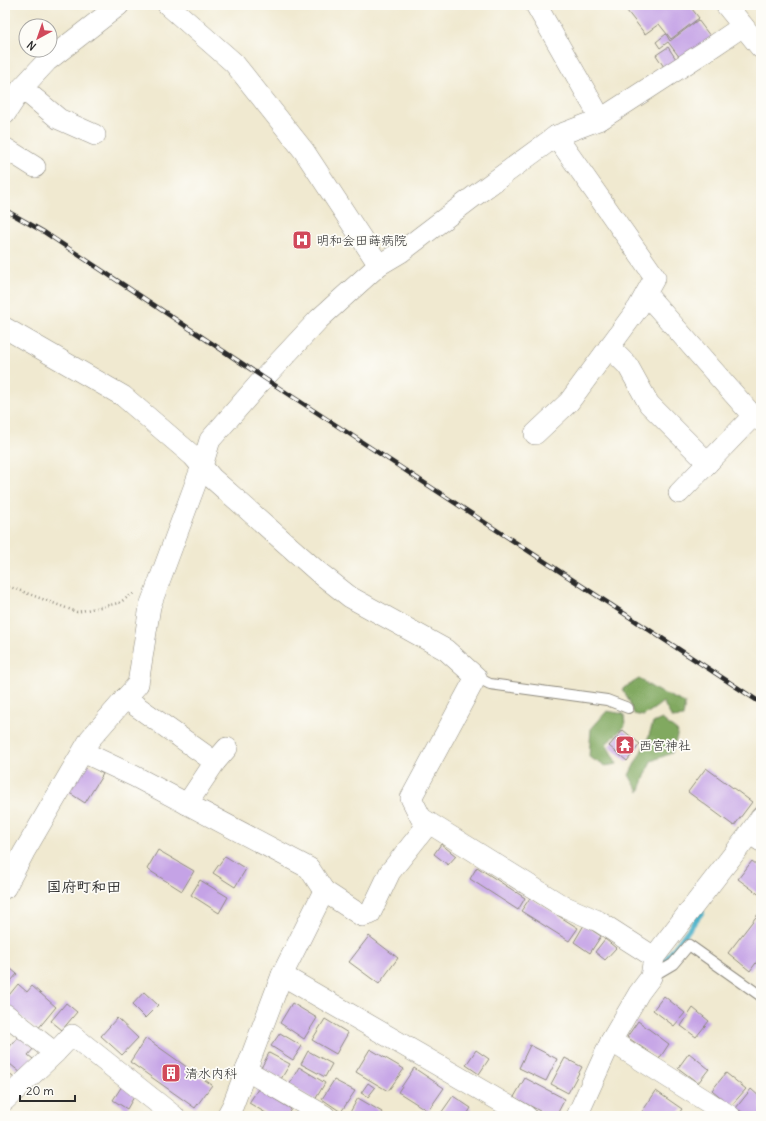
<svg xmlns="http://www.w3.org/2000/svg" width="766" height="1121" viewBox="0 0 766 1121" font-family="Delius,'Klee One',sans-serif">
  <rect width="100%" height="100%" fill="#fdfcf7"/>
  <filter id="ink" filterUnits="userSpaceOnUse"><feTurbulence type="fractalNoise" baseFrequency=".025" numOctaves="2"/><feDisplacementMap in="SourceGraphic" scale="8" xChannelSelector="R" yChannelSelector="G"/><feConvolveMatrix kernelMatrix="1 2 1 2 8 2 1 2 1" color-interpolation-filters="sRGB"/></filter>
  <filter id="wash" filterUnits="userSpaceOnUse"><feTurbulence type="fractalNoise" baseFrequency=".012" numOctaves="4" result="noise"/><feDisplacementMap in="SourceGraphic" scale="16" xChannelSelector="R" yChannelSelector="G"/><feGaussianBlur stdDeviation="0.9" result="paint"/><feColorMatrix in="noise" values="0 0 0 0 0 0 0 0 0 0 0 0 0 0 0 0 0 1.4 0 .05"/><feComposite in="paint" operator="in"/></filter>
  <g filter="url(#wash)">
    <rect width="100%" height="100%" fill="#f0e9d0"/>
    <g fill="#81a960" stroke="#566a46">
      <polygon points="639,679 658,691 685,703 683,717 672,718 663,702 655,708 643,716 634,714 628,698 622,689"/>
      <polygon points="607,711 624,714 625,726 606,744 617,764 605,766 589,757 591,729"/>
      <polygon points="662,719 678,732 672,753 651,761 639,792 629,775 648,738 653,723"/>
    </g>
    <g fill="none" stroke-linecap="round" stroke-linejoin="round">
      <polyline stroke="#4ab1c9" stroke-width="5.5" points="661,963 667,958 702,912"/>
    </g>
    <g id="blocks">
      <g fill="#c5a3e6">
        <polygon points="635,5 671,5 674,9 679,5 689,5 699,18 671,39 659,24 645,34 627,11"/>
        <polygon points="698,20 713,40 683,62 668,42 660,48 656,42 666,34 670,41"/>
        <polygon points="668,47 678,62 666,70 656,55"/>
        <polygon points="623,730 640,744 627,761 609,746"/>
        <polygon points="86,763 103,774 85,803 68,792"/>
        <polygon points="706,768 752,802 734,826 688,792"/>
        <polygon points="441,844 456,856 448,865 434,854"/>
        <polygon points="158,850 194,871 182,891 147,869"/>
        <polygon points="225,856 246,869 235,887 213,873"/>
        <polygon points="752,861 761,868 761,896 738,879"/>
        <polygon points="477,867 525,898 518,910 470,879"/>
        <polygon points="200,880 228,897 219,913 191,895"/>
        <polygon points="530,898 578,928 569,941 521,911"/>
        <polygon points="759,913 761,915 761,956 750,971 728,953"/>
        <polygon points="584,925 601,936 590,953 574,942"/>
        <polygon points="369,936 398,958 379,984 349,962"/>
        <polygon points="605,939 616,948 605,960 595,952"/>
        <polygon points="5,964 17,974 5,988"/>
        <polygon points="18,984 27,992 32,986 56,1007 37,1030 5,1003 5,1000"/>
        <polygon points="144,992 158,1005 145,1018 132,1005"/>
        <polygon points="664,996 685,1013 674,1026 653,1010"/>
        <polygon points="66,1003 77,1012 62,1030 51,1021"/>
        <polygon points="292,1003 317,1018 304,1039 280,1023"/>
        <polygon points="693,1008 709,1021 696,1037 681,1026"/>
        <polygon points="117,1018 138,1038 122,1055 101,1036"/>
        <polygon points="325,1019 348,1033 336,1054 312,1040"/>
        <polygon points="638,1021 669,1044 659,1059 627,1037"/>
        <polygon points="280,1033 302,1046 293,1060 271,1046"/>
        <polygon points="20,1035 34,1048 28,1055 33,1059 21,1073 5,1060 5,1052"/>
        <polygon points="146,1038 212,1085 195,1108 130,1062"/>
        <polygon points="530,1045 557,1059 546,1081 519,1068"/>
        <polygon points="370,1049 404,1069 388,1091 356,1072"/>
        <polygon points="476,1050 489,1059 479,1074 466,1065"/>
        <polygon points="308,1051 332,1064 325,1077 301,1064"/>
        <polygon points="269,1053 290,1064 281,1079 261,1068"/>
        <polygon points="689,1053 709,1069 698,1083 678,1068"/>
        <polygon points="565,1058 582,1067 568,1093 551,1084"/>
        <polygon points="299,1067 325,1083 315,1100 289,1085"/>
        <polygon points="414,1068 444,1088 428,1111 398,1092"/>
        <polygon points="5,1070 14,1078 5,1088"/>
        <polygon points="726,1073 746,1089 731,1106 712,1090"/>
        <polygon points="525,1078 565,1099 556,1116 549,1116 514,1097"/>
        <polygon points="334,1080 355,1091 341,1112 322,1099"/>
        <polygon points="368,1083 375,1088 368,1097 361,1093"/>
        <polygon points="122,1086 135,1095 127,1109 113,1100"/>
        <polygon points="258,1089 291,1109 287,1116 271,1116 249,1103"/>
        <polygon points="751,1089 761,1098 761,1116 748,1116 736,1108"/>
        <polygon points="656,1091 682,1109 677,1116 648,1116 642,1112"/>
        <polygon points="453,1096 471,1108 466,1116 439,1116"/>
        <polygon points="358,1098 382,1112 380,1116 348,1116"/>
      </g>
    </g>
  </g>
  <g filter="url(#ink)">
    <use href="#blocks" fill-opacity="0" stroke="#8e8a7e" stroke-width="1"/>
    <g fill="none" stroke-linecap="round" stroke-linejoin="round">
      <g stroke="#8e8a7e" stroke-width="12">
        <g id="lane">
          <polyline points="476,677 490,684 607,700 628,708"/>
          <polyline points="651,977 673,964 689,945 761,996"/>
        </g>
      </g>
      <g stroke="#8e8a7e" stroke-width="22">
        <g id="street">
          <polyline points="168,5 234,63 304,151 379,265"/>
          <polyline points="536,5 601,119"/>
          <polyline points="726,5 761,48"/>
          <polyline points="22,88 47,61 119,5"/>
          <polyline points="5,114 22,88 59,119 95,135"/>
          <polyline points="5,148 35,167"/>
          <polyline points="646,294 753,416 761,421"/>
          <polyline points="5,328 123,396 193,456 212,478 317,571 350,597 446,650 476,677 411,798 421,818 561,905 598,921 654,957"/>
          <polyline points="609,347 628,366 649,404 708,463"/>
          <polyline points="535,434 569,402 638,308 655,277 556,136"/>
          <polyline points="679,493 753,416"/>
          <polyline points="125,698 215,762"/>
          <polyline points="83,752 134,776 309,868 324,891"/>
          <polyline points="187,804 215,762 227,748"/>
          <polyline points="750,833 761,817"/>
          <polyline points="5,888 24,852 90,739 138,684 150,606 202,466 210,440 264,378 319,319 379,265 401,252 473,197 556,136 601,119 709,49 743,26"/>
          <polyline points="282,975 324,891 362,916 370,914 390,872 429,823"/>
          <polyline points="5,1014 55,1053"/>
          <polyline points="611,1041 730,1116"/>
          <polyline points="246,1070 325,1116"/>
          <polyline points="5,1100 55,1053 72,1035 174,1116"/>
          <polyline points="227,1116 233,1105 282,975 526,1116"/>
          <polyline points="577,1116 611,1041 639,993 651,977 654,957 750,833 761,841"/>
        </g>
      </g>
      <polyline stroke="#8e8a7e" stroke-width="2.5" stroke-dasharray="1 3" stroke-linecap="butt" points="5,585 77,612 119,603 134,593"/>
      <use href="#lane" stroke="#fff" stroke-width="10"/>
      <use href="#street" stroke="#fff" stroke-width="21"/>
      <g stroke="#2b2b2b" stroke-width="4.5">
        <polyline id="rail" points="5,210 44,232 264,378 761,703"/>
      </g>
      <use href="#rail" stroke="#fdfcf7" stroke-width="3" stroke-dasharray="9" stroke-linecap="butt"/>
    </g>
  </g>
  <defs>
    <g id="hospital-square" transform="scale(1)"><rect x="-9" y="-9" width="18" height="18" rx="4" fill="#d1495b" stroke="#fdfcf7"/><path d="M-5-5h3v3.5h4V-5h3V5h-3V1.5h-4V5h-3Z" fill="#fff"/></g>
    <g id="temple-square" transform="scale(1)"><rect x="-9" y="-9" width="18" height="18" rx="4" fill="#d1495b" stroke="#fdfcf7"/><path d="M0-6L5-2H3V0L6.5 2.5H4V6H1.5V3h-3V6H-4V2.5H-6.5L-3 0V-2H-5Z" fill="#fff"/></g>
    <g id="building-square" transform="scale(1)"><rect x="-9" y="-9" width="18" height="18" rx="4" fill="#d1495b" stroke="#fdfcf7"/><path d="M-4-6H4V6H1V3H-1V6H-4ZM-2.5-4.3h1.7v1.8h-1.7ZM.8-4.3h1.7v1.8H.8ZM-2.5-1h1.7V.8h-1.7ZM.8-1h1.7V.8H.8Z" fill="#fff"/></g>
  </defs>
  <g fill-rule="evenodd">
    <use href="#hospital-square" x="302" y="240"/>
    <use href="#temple-square" x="625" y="745"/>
    <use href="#building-square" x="171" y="1073"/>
  </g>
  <g text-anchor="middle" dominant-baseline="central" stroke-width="3.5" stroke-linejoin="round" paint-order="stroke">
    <g font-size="13" fill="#2b2b2b" stroke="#fdfcf7" text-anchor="start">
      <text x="316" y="240">明和会田蒔病院</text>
      <text x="639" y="745">西宮神社</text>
      <text x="185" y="1073">清水内科</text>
    </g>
    <g font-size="15" font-weight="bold" fill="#2b2b2b" stroke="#fdfcf7">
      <text x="84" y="886">国府町和田</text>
    </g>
  </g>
  <rect width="766" height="1121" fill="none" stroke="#fdfcf7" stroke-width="20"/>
  <g transform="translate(38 38) rotate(220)"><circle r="19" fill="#fdfcf7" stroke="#a9a8a5"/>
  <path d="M0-3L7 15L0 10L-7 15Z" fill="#d1495b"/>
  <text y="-6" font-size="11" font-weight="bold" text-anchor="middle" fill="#2b2b2b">N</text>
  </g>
  <path d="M20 1095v6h55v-6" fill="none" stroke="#2b2b2b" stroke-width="2"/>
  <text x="26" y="1095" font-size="12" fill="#2b2b2b" stroke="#fdfcf7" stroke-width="3" paint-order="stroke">20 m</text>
</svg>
